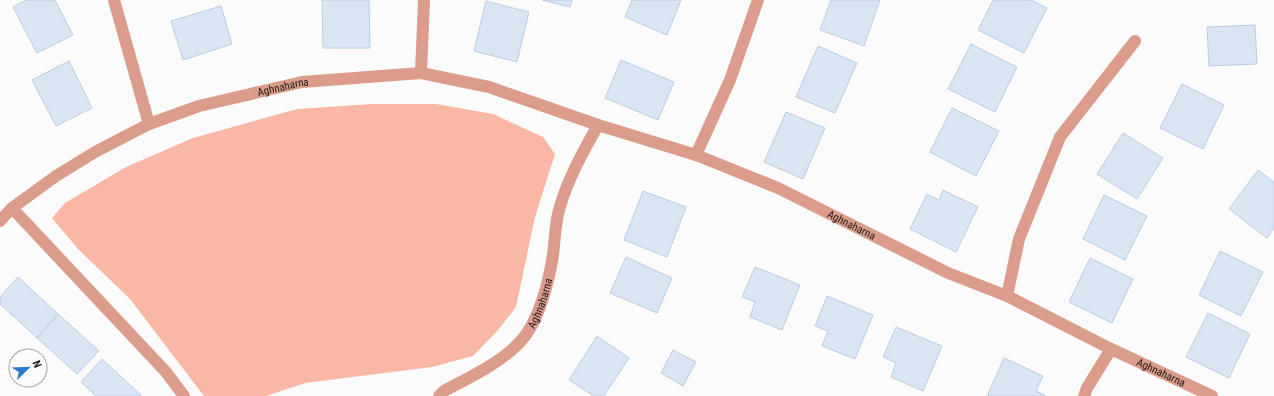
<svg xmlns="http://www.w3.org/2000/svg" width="1274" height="396" viewBox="0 0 1274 396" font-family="'Roboto Condensed',sans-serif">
  <rect width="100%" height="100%" fill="#fbfbfb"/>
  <polygon fill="#fbb7a6" points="373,104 436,104 493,114 543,137 555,154 535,217 516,307 498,330 473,356 432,367 305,383 266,396 204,396 130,299 78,249 52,218 65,203 126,167 193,138 297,109"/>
  <g fill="#d9e5f3" stroke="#bbcde2">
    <polygon points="26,0 55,0 73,35 37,53 13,7"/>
    <polygon points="322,0 369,0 370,48 323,48"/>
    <polygon points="542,0 572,0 570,7"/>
    <polygon points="632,0 681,0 667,35 625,17"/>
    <polygon points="831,0 880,0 864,46 820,30"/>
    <polygon points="993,0 1031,0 1047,8 1024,53 978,30"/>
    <polygon points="486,1 529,12 517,62 474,51"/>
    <polygon points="221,6 232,44 183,60 171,21"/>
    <polygon points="1255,25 1257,64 1209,66 1207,27"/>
    <polygon points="971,44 1017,67 995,112 948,89"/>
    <polygon points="818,46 857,63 835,113 796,97"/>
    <polygon points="621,60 674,82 658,120 605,98"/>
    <polygon points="69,61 92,108 56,126 32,80"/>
    <polygon points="1182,84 1224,105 1203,149 1160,128"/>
    <polygon points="952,108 999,131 976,176 930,152"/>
    <polygon points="786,112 825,128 803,179 764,162"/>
    <polygon points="1123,133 1163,158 1137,199 1097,174"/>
    <polygon points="1258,170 1274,182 1274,228 1267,238 1229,209"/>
    <polygon points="943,190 978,207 956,252 910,229 927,194 939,200"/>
    <polygon points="643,191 686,207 667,257 624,240"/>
    <polygon points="1104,195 1147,216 1125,260 1083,239"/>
    <polygon points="1220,251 1263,272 1241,316 1199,295"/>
    <polygon points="626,257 672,278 657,313 610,293"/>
    <polygon points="1090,258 1133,279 1112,323 1069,302"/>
    <polygon points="755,267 800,285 782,330 750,317 755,302 742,297"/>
    <polygon points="18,277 58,314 37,338 0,304 0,297"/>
    <polygon points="827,296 873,315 855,359 822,346 828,331 815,326"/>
    <polygon points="1208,313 1250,334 1229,378 1186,357"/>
    <polygon points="58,314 99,351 77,374 37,338"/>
    <polygon points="896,327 942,346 923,391 891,377 896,363 883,357"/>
    <polygon points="597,336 629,358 604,396 594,396 569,380"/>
    <polygon points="673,350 696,362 683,386 661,373"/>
    <polygon points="1004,358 1043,376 1036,391 1045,395 1044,396 987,396"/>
    <polygon points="102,359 142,396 96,396 81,382"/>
  </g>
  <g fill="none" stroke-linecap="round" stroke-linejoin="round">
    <g stroke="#db9c8c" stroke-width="12">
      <polyline points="114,0 149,124"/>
      <polyline points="421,73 424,0"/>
      <polyline points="696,155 730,80 758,0"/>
      <polyline points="12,208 166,372 184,396"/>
      <path id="s1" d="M0,221l12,-13 44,-32 39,-24 54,-28 50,-18 103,-24 119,-9 68,14 109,38 98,30 82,33 170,85 59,23 104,53 101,47"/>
      <polyline points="1007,296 1019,239 1060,137 1135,41"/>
      <path id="s2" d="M439,396l5,-5c26,-14 55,-27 76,-49 19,-20 29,-61 33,-87 2,-15 2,-31 6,-45 8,-30 24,-58 39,-85"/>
      <polyline points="1084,396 1087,388 1111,349"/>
    </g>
  </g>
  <g text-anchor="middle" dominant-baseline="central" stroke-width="3" stroke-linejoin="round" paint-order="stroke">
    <g font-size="11" fill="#231916" stroke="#fbfbfb">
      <text stroke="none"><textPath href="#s1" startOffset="318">Aghnaharna</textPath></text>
      <text stroke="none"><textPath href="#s1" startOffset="915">Aghnaharna</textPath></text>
      <text stroke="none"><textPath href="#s2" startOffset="142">Aghnaharna</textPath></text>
      <text stroke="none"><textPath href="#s1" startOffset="1258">Aghnaharna</textPath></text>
    </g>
  </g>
  <g transform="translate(28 368) rotate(67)"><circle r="19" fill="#fbfbfb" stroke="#a5a19f"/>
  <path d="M0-3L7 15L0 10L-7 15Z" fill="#2c7aca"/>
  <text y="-6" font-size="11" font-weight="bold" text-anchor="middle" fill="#231916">N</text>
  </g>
</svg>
